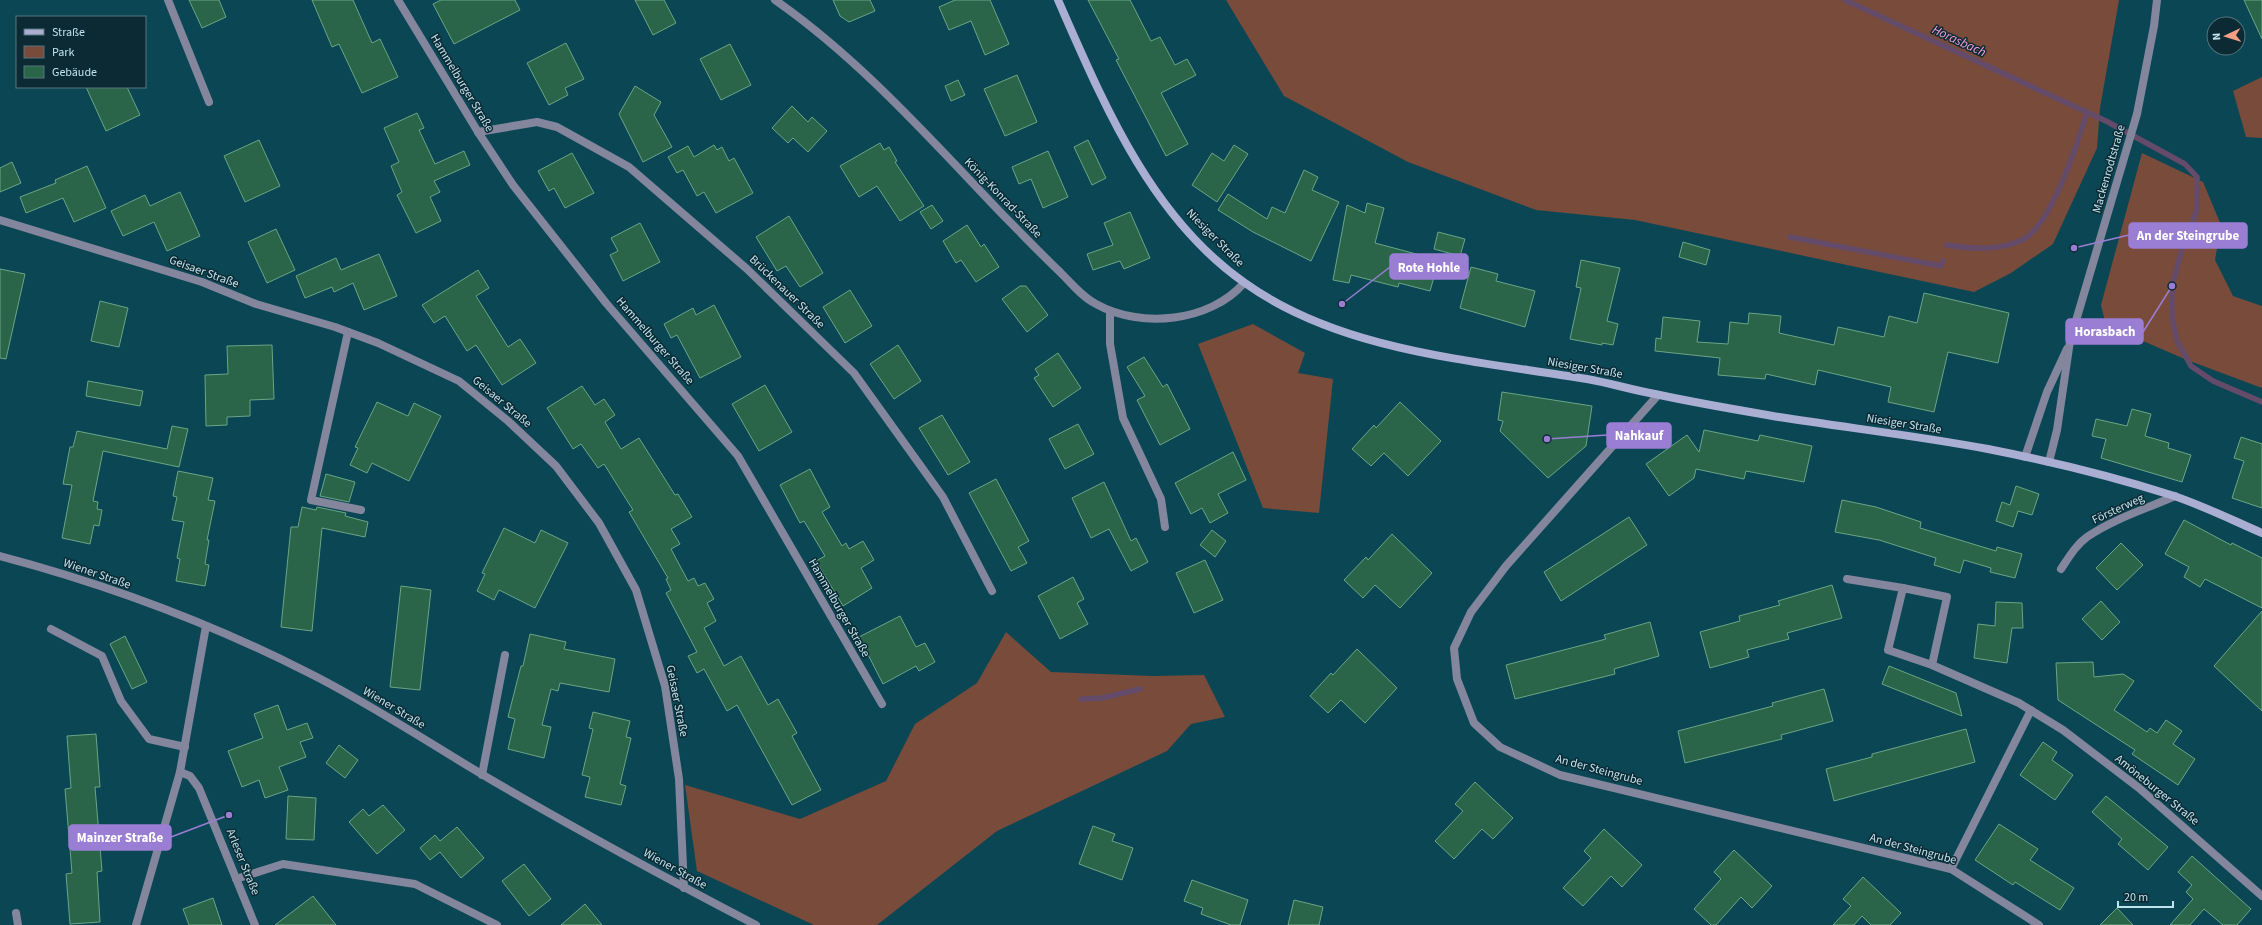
<svg xmlns="http://www.w3.org/2000/svg" width="2262" height="925" viewBox="0 0 2262 925" font-family="'Source Sans 3',sans-serif">
  <rect width="100%" height="100%" fill="#0b4655"/>
  <g fill="#794b3a">
    <polygon points="1226,0 2119,0 2100,108 2097,148 2053,244 2011,273 1974,292 1635,220 1536,210 1408,162 1284,96"/>
    <polygon points="2262,77 2262,138 2246,137 2233,91"/>
    <polygon points="2142,153 2203,182 2221,225 2215,260 2233,296 2262,306 2262,388 2187,360 2106,325 2101,305"/>
    <polygon points="1253,324 1305,353 1298,373 1333,379 1319,513 1263,508 1198,344"/>
    <polygon points="1006,632 1051,672 1153,676 1204,675 1225,717 1191,724 1167,751 997,831 877,925 814,925 697,871 685,785 800,819 886,781 915,724 977,683"/>
  </g>
  <g fill="none" stroke-linecap="round" stroke-linejoin="round">
    <g stroke="#654b6a" stroke-width="5.5">
      <polyline points="1845,0 2106,121 2185,164 2197,177 2197,210 2182,249 2172,286 2172,317 2177,341 2191,366 2213,381 2262,402"/>
      <polyline points="1790,237 1941,266 1943,261"/>
      <path d="M1947,245c26,4 51,6 75,-5 29,-14 56,-98 65,-128"/>
      <polyline points="1081,699 1102,698 1140,689"/>
    </g>
  </g>
  <g fill="#2b6549" stroke="#6aa586">
    <polygon points="189,0 219,0 226,17 202,28"/>
    <polygon points="312,0 353,0 372,43 380,39 398,77 362,93 339,44 332,47"/>
    <polygon points="441,0 515,0 520,10 454,44 433,4"/>
    <polygon points="635,0 664,0 676,23 653,35"/>
    <polygon points="833,0 870,0 875,11 849,22 840,16"/>
    <polygon points="955,0 990,0 1009,44 985,55 971,21 949,30 939,7"/>
    <polygon points="1088,0 1130,0 1151,41 1160,37 1175,65 1187,59 1196,75 1161,93 1188,144 1166,156 1116,60 1119,59"/>
    <polygon points="2244,0 2262,0 2262,39"/>
    <polygon points="566,43 584,79 565,88 568,95 549,105 527,63"/>
    <polygon points="730,44 751,85 721,100 700,59"/>
    <polygon points="1017,75 1037,122 1005,136 984,89"/>
    <polygon points="958,80 965,95 951,101 945,86"/>
    <polygon points="635,86 661,102 654,115 672,147 643,162 619,114"/>
    <polygon points="86,87 127,87 140,115 106,131"/>
    <polygon points="792,106 808,122 812,117 827,131 808,152 793,138 788,143 772,128"/>
    <polygon points="417,113 424,128 419,130 435,164 464,151 470,165 434,181 440,192 430,197 441,221 416,233 397,195 402,192 391,166 399,162 384,128"/>
    <polygon points="259,140 280,186 245,202 224,156"/>
    <polygon points="1088,140 1106,178 1092,185 1074,147"/>
    <polygon points="880,143 884,150 889,147 897,161 895,162 924,206 900,221 877,186 859,197 840,166"/>
    <polygon points="714,145 717,150 722,147 729,161 734,158 753,193 716,213 704,192 697,196 683,170 677,173 668,157 688,146 694,157"/>
    <polygon points="1234,145 1248,154 1217,202 1192,185 1212,153 1224,161"/>
    <polygon points="1048,151 1068,197 1043,208 1031,179 1019,184 1012,167"/>
    <polygon points="572,153 594,193 565,208 554,188 549,191 538,171"/>
    <polygon points="12,162 21,183 0,192 0,168"/>
    <polygon points="87,166 106,208 74,222 63,198 26,213 20,197 56,183 55,180"/>
    <polygon points="1304,170 1318,177 1312,190 1339,202 1311,261 1253,232 1218,210 1228,194 1267,219 1272,207 1285,213"/>
    <polygon points="180,192 200,236 167,251 154,222 123,236 111,211 145,195 150,206"/>
    <polygon points="1367,203 1384,208 1375,243 1439,260 1430,291 1399,283 1398,287 1351,275 1349,283 1333,280 1347,205 1365,213"/>
    <polygon points="932,205 943,221 931,229 920,212"/>
    <polygon points="1130,212 1150,258 1124,269 1120,261 1093,270 1087,254 1113,245 1104,223"/>
    <polygon points="789,216 823,273 800,287 786,266 777,271 756,237"/>
    <polygon points="640,223 660,262 623,281 610,255 618,251 611,238"/>
    <polygon points="967,225 981,247 984,244 999,267 976,282 961,260 956,263 943,241"/>
    <polygon points="276,229 295,270 267,283 248,242"/>
    <polygon points="1438,232 1465,239 1460,256 1434,249"/>
    <polygon points="1683,242 1710,250 1706,265 1679,257"/>
    <polygon points="379,254 397,296 364,310 353,283 334,292 332,287 305,298 296,276 336,258 341,270"/>
    <polygon points="1581,260 1620,268 1607,321 1618,324 1613,345 1602,343 1602,345 1570,339 1581,288 1576,287"/>
    <polygon points="1471,267 1498,274 1496,281 1535,291 1525,327 1460,308"/>
    <polygon points="0,269 25,274 6,359 0,358"/>
    <polygon points="478,270 489,288 476,296 508,347 520,339 536,363 502,385 476,345 467,351 445,316 434,323 422,305"/>
    <polygon points="1020,286 1026,286 1048,315 1027,332 1002,299"/>
    <polygon points="850,290 872,326 845,343 823,307"/>
    <polygon points="1924,293 2009,313 1998,363 1948,352 1934,412 1888,402 1891,387 1818,370 1815,385 1766,374 1765,379 1718,375 1720,358 1655,351 1656,338 1661,339 1663,317 1700,321 1697,342 1728,344 1730,322 1748,324 1749,313 1781,316 1779,333 1834,345 1838,327 1884,337 1889,316 1917,323"/>
    <polygon points="100,301 128,308 119,347 91,341"/>
    <polygon points="714,305 741,357 700,378 677,335 671,338 664,324 693,308 696,315"/>
    <polygon points="272,345 274,399 250,400 250,416 227,417 227,425 206,426 205,375 228,374 227,346"/>
    <polygon points="898,345 921,381 894,399 870,364"/>
    <polygon points="1058,353 1081,388 1053,407 1034,378 1039,375 1035,369"/>
    <polygon points="1144,357 1163,387 1167,384 1190,429 1160,445 1137,400 1145,396 1127,367"/>
    <polygon points="88,381 143,391 140,406 86,396"/>
    <polygon points="765,385 792,432 759,451 732,404"/>
    <polygon points="582,386 595,405 604,399 615,415 605,422 621,449 639,438 675,495 678,494 692,517 671,529 680,544 671,549 688,581 694,578 698,586 705,583 714,599 707,603 716,621 704,628 724,666 741,656 768,705 778,699 797,733 792,736 821,790 792,805 737,705 727,711 704,669 697,673 688,656 697,652 666,593 671,590 666,579 668,578 629,512 633,510 604,464 598,468 581,444 573,449 547,408"/>
    <polygon points="1502,392 1592,406 1586,446 1548,478 1500,431 1503,421 1498,420"/>
    <polygon points="377,402 408,416 414,403 441,416 409,481 372,463 367,473 350,465 358,448 355,447"/>
    <polygon points="1400,402 1441,441 1408,476 1384,453 1371,466 1352,449 1374,425 1376,428"/>
    <polygon points="2132,409 2151,414 2145,436 2169,443 2168,448 2191,455 2182,482 2101,458 2106,439 2092,436 2096,419 2127,426"/>
    <polygon points="942,415 970,462 948,475 919,428"/>
    <polygon points="1078,424 1094,454 1065,469 1049,439"/>
    <polygon points="172,426 188,429 179,467 103,451 93,501 98,502 97,509 102,510 99,526 94,525 90,544 62,538 72,485 63,484 70,447 73,447 77,431 167,449"/>
    <polygon points="1704,430 1758,441 1760,435 1812,446 1804,482 1746,471 1744,479 1696,469 1694,478 1669,496 1646,464 1687,435 1699,452"/>
    <polygon points="2241,437 2262,444 2262,508 2232,498 2244,461 2234,458"/>
    <polygon points="1233,452 1246,480 1218,494 1228,513 1210,523 1202,508 1191,514 1175,483"/>
    <polygon points="810,469 830,507 822,512 842,546 846,543 849,549 863,541 874,560 861,568 872,588 843,606 816,561 825,556 804,521 800,523 780,485"/>
    <polygon points="178,471 213,478 208,500 215,501 207,540 209,540 205,564 209,565 205,586 176,581 180,559 177,558 184,522 172,520 177,497 173,496"/>
    <polygon points="326,474 355,482 349,502 320,496"/>
    <polygon points="996,479 1029,541 1018,547 1027,563 1011,571 969,493"/>
    <polygon points="1104,482 1131,541 1136,538 1148,562 1131,571 1109,529 1091,538 1072,498"/>
    <polygon points="2016,486 2039,494 2032,515 2018,511 2013,527 1996,521 2002,502 2010,505"/>
    <polygon points="1842,500 1876,507 1921,522 1920,528 1996,551 1997,547 2022,554 2015,578 1990,572 1991,568 1964,560 1960,573 1934,565 1936,558 1879,540 1835,532"/>
    <polygon points="302,507 316,510 317,507 346,513 345,516 368,522 365,537 322,528 312,631 281,627 291,527 298,527"/>
    <polygon points="1629,517 1647,545 1561,601 1544,572"/>
    <polygon points="2184,520 2231,545 2232,543 2262,558 2262,608 2205,579 2200,587 2184,577 2189,567 2165,554"/>
    <polygon points="504,528 535,543 541,530 568,543 535,608 499,590 494,600 477,591 485,574 482,573"/>
    <polygon points="1212,530 1226,541 1215,557 1200,545"/>
    <polygon points="1392,534 1432,573 1400,608 1375,585 1363,598 1344,580 1366,557 1368,560"/>
    <polygon points="2121,543 2143,565 2117,590 2096,568"/>
    <polygon points="1205,560 1223,600 1194,613 1176,573"/>
    <polygon points="1073,577 1084,599 1077,603 1088,624 1060,639 1038,596"/>
    <polygon points="1832,585 1842,618 1787,633 1789,639 1747,650 1749,657 1710,668 1700,632 1740,621 1739,616 1780,605 1778,601"/>
    <polygon points="401,586 431,590 420,690 390,687"/>
    <polygon points="2101,601 2120,622 2102,640 2082,619"/>
    <polygon points="1996,602 2022,603 2023,628 2012,628 2007,663 1974,658 1978,624 1995,626"/>
    <polygon points="2262,611 2262,711 2214,666"/>
    <polygon points="900,616 916,647 925,643 935,662 919,671 916,666 883,684 859,637"/>
    <polygon points="1650,622 1659,656 1614,669 1615,674 1515,699 1506,665 1606,639 1604,635"/>
    <polygon points="530,634 566,642 564,649 615,659 609,692 560,683 558,691 551,689 542,725 551,727 544,758 508,749 515,719 508,717 521,666 523,666"/>
    <polygon points="125,636 147,682 132,689 110,644"/>
    <polygon points="1357,649 1397,688 1365,723 1341,700 1328,713 1310,696 1331,673 1333,675"/>
    <polygon points="2093,662 2094,677 2123,674 2134,681 2114,710 2147,732 2150,728 2157,733 2166,720 2182,731 2173,744 2195,759 2178,785 2132,754 2135,750 2058,700 2056,663"/>
    <polygon points="1889,666 1956,693 1962,716 1882,684"/>
    <polygon points="1824,689 1833,721 1781,735 1782,739 1685,763 1678,731 1773,706 1772,703"/>
    <polygon points="278,705 287,730 307,723 313,738 300,742 306,757 279,767 288,790 265,798 259,780 242,787 228,751 263,738 254,714"/>
    <polygon points="593,712 630,721 626,737 631,738 620,784 626,786 621,805 585,797 590,777 582,775 593,729 589,728"/>
    <polygon points="1966,729 1975,762 1834,801 1826,769 1872,757 1872,754"/>
    <polygon points="96,734 100,787 95,787 102,871 97,872 100,922 70,924 66,874 72,873 65,789 71,788 67,736"/>
    <polygon points="2043,742 2057,752 2052,760 2073,775 2055,800 2020,775"/>
    <polygon points="339,745 358,760 345,778 326,763"/>
    <polygon points="1475,782 1513,818 1493,839 1482,829 1454,859 1435,841 1463,811 1455,804"/>
    <polygon points="288,796 316,798 314,840 286,839"/>
    <polygon points="2106,796 2168,847 2148,870 2118,844 2122,839 2092,812"/>
    <polygon points="383,805 405,830 377,854 349,822 363,809 369,816"/>
    <polygon points="1999,824 2038,849 2030,860 2074,888 2060,910 2015,882 2013,885 1975,860"/>
    <polygon points="1093,826 1115,834 1112,841 1133,848 1122,880 1079,864"/>
    <polygon points="457,827 484,858 461,878 440,852 430,860 420,848 435,835 440,841"/>
    <polygon points="1604,829 1642,865 1622,887 1611,876 1583,906 1563,888 1591,858 1584,851"/>
    <polygon points="1734,850 1772,886 1752,908 1741,897 1716,925 1711,925 1694,909 1721,879 1714,872"/>
    <polygon points="2192,856 2251,909 2237,925 2223,925 2204,909 2190,925 2170,925 2193,899 2186,892 2192,885 2178,872"/>
    <polygon points="524,864 551,899 529,916 502,881"/>
    <polygon points="1863,877 1901,913 1890,925 1871,925 1862,916 1854,925 1833,925 1851,906 1843,899"/>
    <polygon points="1192,880 1248,900 1240,925 1231,925 1201,914 1203,908 1184,901"/>
    <polygon points="313,896 336,925 275,925"/>
    <polygon points="213,898 222,925 189,925 183,909"/>
    <polygon points="1294,900 1323,907 1319,925 1288,925"/>
    <polygon points="585,904 602,925 561,925"/>
    <polygon points="2117,908 2133,925 2100,925"/>
  </g>
  <g fill="none" stroke-linecap="round" stroke-linejoin="round">
    <g stroke="#83869d" stroke-width="8">
      <polyline points="348,332 311,500 361,510"/>
      <polyline points="51,629 102,656 121,701 149,739 185,747"/>
      <polyline points="482,775 505,655"/>
      <polyline points="16,913 18,925"/>
    </g>
    <g stroke="#83869d" stroke-width="8">
      <polyline points="168,0 209,102"/>
      <polyline points="398,0 478,132 513,185 606,303 738,456 882,704"/>
      <path d="M775,0c86,60 157,141 229,216 19,19 37,38 56,56 11,11 22,25 36,32 45,25 114,18 148,-21"/>
      <polyline points="478,132 537,122 557,127 629,167 747,269 854,373 943,497 992,591"/>
      <polyline points="0,220 202,282 256,304 335,327 378,343 459,381 508,421 556,466 599,523 636,590 665,686 679,779 684,888"/>
      <polyline points="1110,311 1110,344 1123,418 1161,499 1165,527"/>
      <polyline points="1658,395 1506,566 1471,612 1454,648 1457,679 1474,723 1500,747 1560,775 1951,869 2039,925"/>
      <path d="M0,556c106,28 211,67 309,117 64,32 124,73 186,109 86,50 173,97 261,143"/>
      <path d="M2061,569c8,-12 15,-24 26,-32 26,-18 59,-28 88,-41"/>
      <polyline points="1847,579 1903,588"/>
      <polyline points="1932,665 1947,597 1903,588 1888,650 1932,665 2019,703 2063,730 2139,788 2262,896"/>
      <polyline points="180,772 190,776 199,788 255,925"/>
      <polyline points="1951,869 2031,710"/>
      <polyline points="236,879 283,864 415,884 497,925"/>
      <polyline points="136,925 180,772 206,626"/>
    </g>
    <g stroke="#83869d" stroke-width="8">
      <polyline points="2025,457 2047,392 2067,349"/>
      <polyline points="2049,462 2057,430 2070,341 2137,114 2154,26 2157,0"/>
    </g>
    <path stroke="#aaaed2" stroke-width="8" d="M1058,0c45,102 92,217 187,283 97,69 228,77 342,96 23,4 45,11 68,15 41,9 83,16 124,23 70,11 140,19 209,32 61,12 123,27 183,46 31,10 61,25 91,38"/>
  </g>
  <g text-anchor="middle" dominant-baseline="central" stroke-width="3" stroke-linejoin="round" paint-order="stroke">
    <g font-size="12" fill="#c1e3ee" stroke="#0c2a33">
      <text transform="translate(462 83) rotate(59)">Hammelburger Straße</text>
      <text transform="translate(2109 169) rotate(-74)">Mackenrodtstraße</text>
      <text transform="translate(1003 198) rotate(46)">König-Konrad-Straße</text>
      <text transform="translate(1215 238) rotate(45)">Niesiger Straße</text>
      <text transform="translate(204 272) rotate(20)">Geisaer Straße</text>
      <text transform="translate(787 292) rotate(44)">Brückenauer Straße</text>
      <text transform="translate(655 341) rotate(49)">Hammelburger Straße</text>
      <text transform="translate(1585 368) rotate(10)">Niesiger Straße</text>
      <text transform="translate(502 402) rotate(40)">Geisaer Straße</text>
      <text transform="translate(1904 424) rotate(9)">Niesiger Straße</text>
      <text transform="translate(2118 509) rotate(-25)">Försterweg</text>
      <text transform="translate(97 574) rotate(19)">Wiener Straße</text>
      <text transform="translate(839 608) rotate(60)">Hammelburger Straße</text>
      <text transform="translate(677 701) rotate(79)">Geisaer Straße</text>
      <text transform="translate(394 708) rotate(31)">Wiener Straße</text>
      <text transform="translate(1599 770) rotate(15)">An der Steingrube</text>
      <text transform="translate(2157 790) rotate(39)">Amöneburger Straße</text>
      <text transform="translate(1913 849) rotate(15)">An der Steingrube</text>
      <text transform="translate(243 862) rotate(68)">Arleser Straße</text>
      <text transform="translate(675 869) rotate(29)">Wiener Straße</text>
    </g>
    <g font-size="13" font-style="italic" fill="#f6a0da" stroke="#0c2a33">
      <text transform="translate(1959 41) rotate(25)">Horasbach</text>
    </g>
  </g>
  <path fill="none" stroke="#9a7ed4" stroke-width="1.5" d="M2074 248L2129 235M1342 304L1390 267M2172 286L2143 332M1547 439L1607 435M229 815L171 837"/>
  <g fill="#9a7ed4" stroke="#0c2a33" stroke-width="1.5">
    <circle cx="2074" cy="248" r="4"/>
    <circle cx="1342" cy="304" r="4"/>
    <circle cx="2172" cy="286" r="4"/>
    <circle cx="1547" cy="439" r="4"/>
    <circle cx="229" cy="815" r="4"/>
  </g>
  <g fill="#9a7ed4" stroke="#9a7ed4" stroke-width="1.5">
    <rect x="2129" y="223" width="118" height="25" rx="4"/>
    <rect x="1390" y="254" width="78" height="25" rx="4"/>
    <rect x="2066" y="319" width="77" height="25" rx="4"/>
    <rect x="1607" y="423" width="64" height="25" rx="4"/>
    <rect x="69" y="825" width="102" height="25" rx="4"/>
  </g>
  <g font-size="13" text-anchor="middle" font-weight="bold" fill="#fff">
    <text x="2188" y="240">An der Steingrube</text>
    <text x="1429" y="272">Rote Hohle</text>
    <text x="2105" y="336">Horasbach</text>
    <text x="1639" y="440">Nahkauf</text>
    <text x="120" y="842">Mainzer Straße</text>
  </g>
  <rect x="16" y="16" width="130" height="72" fill="#0c2a33" stroke="#54747e"/>
  <rect x="24" y="29" width="20" height="6" fill="#aaaed2" stroke="#54747e"/>
  <text x="52" y="36" font-size="12" fill="#c1e3ee">Straße</text>
  <rect x="24" y="46" width="20" height="12" fill="#794b3a" stroke="#54747e"/>
  <text x="52" y="56" font-size="12" fill="#c1e3ee">Park</text>
  <rect x="24" y="66" width="20" height="12" fill="#2b6549" stroke="#54747e"/>
  <text x="52" y="76" font-size="12" fill="#c1e3ee">Gebäude</text>
  <g transform="translate(2226 36) rotate(266)"><circle r="19" fill="#0c2a33" stroke="#54747e"/>
  <path d="M0-3L7 15L0 10L-7 15Z" fill="#f39f82"/>
  <text y="-6" font-size="11" font-weight="bold" text-anchor="middle" fill="#c1e3ee">N</text>
  </g>
  <path d="M2118 901v6h55v-6" fill="none" stroke="#c1e3ee" stroke-width="2"/>
  <text x="2124" y="901" font-size="12" fill="#c1e3ee" stroke="#0c2a33" stroke-width="3" paint-order="stroke">20 m</text>
</svg>
